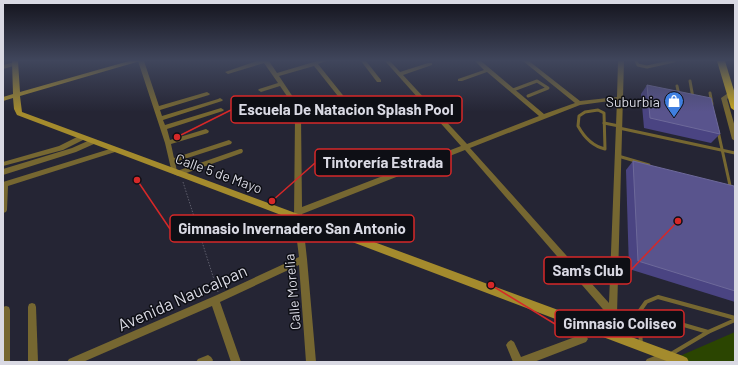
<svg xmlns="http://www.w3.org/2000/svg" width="738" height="365" viewBox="0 0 738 365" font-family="Barlow,sans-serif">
  <rect width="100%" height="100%" fill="#252534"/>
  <polygon fill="#2b4501" points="735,332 735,362 666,362"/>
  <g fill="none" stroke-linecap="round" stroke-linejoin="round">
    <polyline stroke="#5e5e6c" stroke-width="1" stroke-dasharray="1.5 1.5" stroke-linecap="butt" points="183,182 218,292"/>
    <g stroke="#766731" stroke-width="3">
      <polyline points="636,61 638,65 647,67 674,61"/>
      <polyline points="690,81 693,98"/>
      <polyline points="677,86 679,95"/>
      <polyline points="513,90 537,81 548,88 528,96"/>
      <polyline points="710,93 712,104"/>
      <path d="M598,110l6,3 1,36c-13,-3 -21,-12 -27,-23l1,-10 6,-4z"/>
      <polyline points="604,123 619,126"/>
      <polyline points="619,128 735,153"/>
      <polyline points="718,131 731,190"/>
      <polyline points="618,156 649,165"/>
    </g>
    <g stroke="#766731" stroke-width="4">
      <polyline points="639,312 646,302 658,297 735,318"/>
      <polyline points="641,345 639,312 708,332 735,320"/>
      <polyline points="671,354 708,332"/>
    </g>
    <g fill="#766731" fill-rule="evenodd">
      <polygon points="138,61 144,61 159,106 207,92 210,94 209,95 160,110 162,116 218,99 220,98 223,100 222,101 163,120 165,125 221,108 224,110 223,111 167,129 170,140 206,129 209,131 208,133 171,144 174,158 229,140 232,142 231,144 175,162 177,171 240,149 242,149 243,151 242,153 178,176 172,173 165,143"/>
      <path d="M257,61h12l8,12 40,-12h9l-8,3 32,40 -3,2 -2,-1 -31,-39 -35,10 18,27 4,14 1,90 159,-61 -76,-85h5l10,11 28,-9h4v2l-29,10 64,69 72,-28 -52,-44 -25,9h-4v-2l26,-9 -9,-9h6l63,53 31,-11 -52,-42h6l51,40 37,-4 1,-36h6l-7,253v21l-2,3 -3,2 -3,-2 -2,-3 1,-20 -143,-165 -163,64 5,45 9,103h-10l-7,-97 -79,37 21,60h-10l-19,-56 -129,56h-16l2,-3 148,-64 82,-38 -5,-40 1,-100 -3,-11 -29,9 -3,-2 1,-1 30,-10 -11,-16 -19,6 -3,-2 1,-1 19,-6 -14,-20 -36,11 -3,-2zM617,100l-8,203 -139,-155 110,-43z"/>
      <polygon points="361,61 366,61 381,80 381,82 377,82"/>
      <polygon points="15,62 18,64 17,65 3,69 3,65"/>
      <polygon points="731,91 734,93 727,99 735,127 735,141 732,139 721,98"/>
      <polygon points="79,136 81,136 84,138 83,140 63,150 3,166 3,162 59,146"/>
      <polygon points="90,140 92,140 95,142 94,144 76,152 3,175 3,169 72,148"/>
      <polygon points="113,148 115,148 116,150 115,152 8,186 7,210 6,212 3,213 3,182"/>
      <polygon points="32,303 35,304 36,307 38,362 28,362 28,307 29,304"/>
      <polygon points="6,306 9,307 10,310 10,362 3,362 3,307"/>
      <polygon points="583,334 586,336 588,339 586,342 534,362 513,362 506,345 508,342 511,340 514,342 521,357"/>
      <polygon points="668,351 671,353 673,356 671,359 664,362 645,362 647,359"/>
      <polygon points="208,355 211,357 213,360 212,362 196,362 198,359"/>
    </g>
    <polygon fill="#a48b2d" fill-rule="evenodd" points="12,61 18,61 20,92 129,61 140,61 20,96 22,112 683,356 687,358 689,362 669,362 17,115 14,109 13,98 3,101 3,97 13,94"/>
    <polygon fill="#c7a721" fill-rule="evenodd" points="717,61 725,61 735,94 735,111 731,108"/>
  </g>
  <g fill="#4a4482">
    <polygon points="647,85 720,134 711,143 644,128 641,94"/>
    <polygon points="633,161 735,192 735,302 629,269 626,170"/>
  </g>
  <g fill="#59548d" stroke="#6d699a">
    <polygon points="647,85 711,98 720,134 650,118"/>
    <polygon points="633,161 734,186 735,192 735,291 638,261"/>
  </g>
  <linearGradient id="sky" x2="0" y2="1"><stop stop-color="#14141d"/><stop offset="0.54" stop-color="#40465c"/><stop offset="1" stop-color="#40465c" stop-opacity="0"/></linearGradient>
  <rect width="738" height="112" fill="url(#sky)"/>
  <defs>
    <g id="shop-pin" transform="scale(1)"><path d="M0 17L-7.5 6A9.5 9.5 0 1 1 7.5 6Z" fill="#3f7fe0" stroke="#0e0f15"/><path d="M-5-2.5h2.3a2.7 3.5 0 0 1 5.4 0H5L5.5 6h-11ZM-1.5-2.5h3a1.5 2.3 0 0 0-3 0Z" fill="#fff"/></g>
  </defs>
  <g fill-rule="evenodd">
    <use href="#shop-pin" x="674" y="101"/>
  </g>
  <g text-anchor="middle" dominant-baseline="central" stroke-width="3" stroke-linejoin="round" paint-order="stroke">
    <g font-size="14" fill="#d9d9e3" stroke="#0e0f15" text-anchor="end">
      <text x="660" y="101">Suburbia</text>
    </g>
    <g font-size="14" fill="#d9d9e3" stroke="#0e0f15">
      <text transform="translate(219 173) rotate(20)">Calle 5 de Mayo</text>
      <text transform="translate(292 292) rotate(-95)">Calle Morelia</text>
    </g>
    <g font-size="17" fill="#d9d9e3" stroke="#0e0f15">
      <text transform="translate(182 297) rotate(-24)">Avenida Naucalpan</text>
    </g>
  </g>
  <path fill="none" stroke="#d62828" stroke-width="1.5" d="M177 137L231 110M272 201L315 163M137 180L170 229M678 221L631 270M491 285L555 324"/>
  <g fill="#d62828" stroke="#0e0f15" stroke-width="1.5">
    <circle cx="177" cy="137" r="4"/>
    <circle cx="272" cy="201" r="4"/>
    <circle cx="137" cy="180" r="4"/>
    <circle cx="678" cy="221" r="4"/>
    <circle cx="491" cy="285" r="4"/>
  </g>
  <g fill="#0e0f15" stroke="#d62828" stroke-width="1.5">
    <rect x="231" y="96" width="231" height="27" rx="4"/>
    <rect x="315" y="149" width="136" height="27" rx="4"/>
    <rect x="170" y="215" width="244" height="27" rx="4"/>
    <rect x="544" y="257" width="87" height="27" rx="4"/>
    <rect x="555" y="310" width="129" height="27" rx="4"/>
  </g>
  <g font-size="15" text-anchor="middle" font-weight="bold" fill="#d9d9e3">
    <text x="346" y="115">Escuela De Natacion Splash Pool</text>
    <text x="383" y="168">Tintorería Estrada</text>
    <text x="292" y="234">Gimnasio Invernadero San Antonio</text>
    <text x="588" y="276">Sam's Club</text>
    <text x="620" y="329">Gimnasio Coliseo</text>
  </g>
  <rect width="738" height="365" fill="none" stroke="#d9d9e3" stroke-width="8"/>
</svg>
